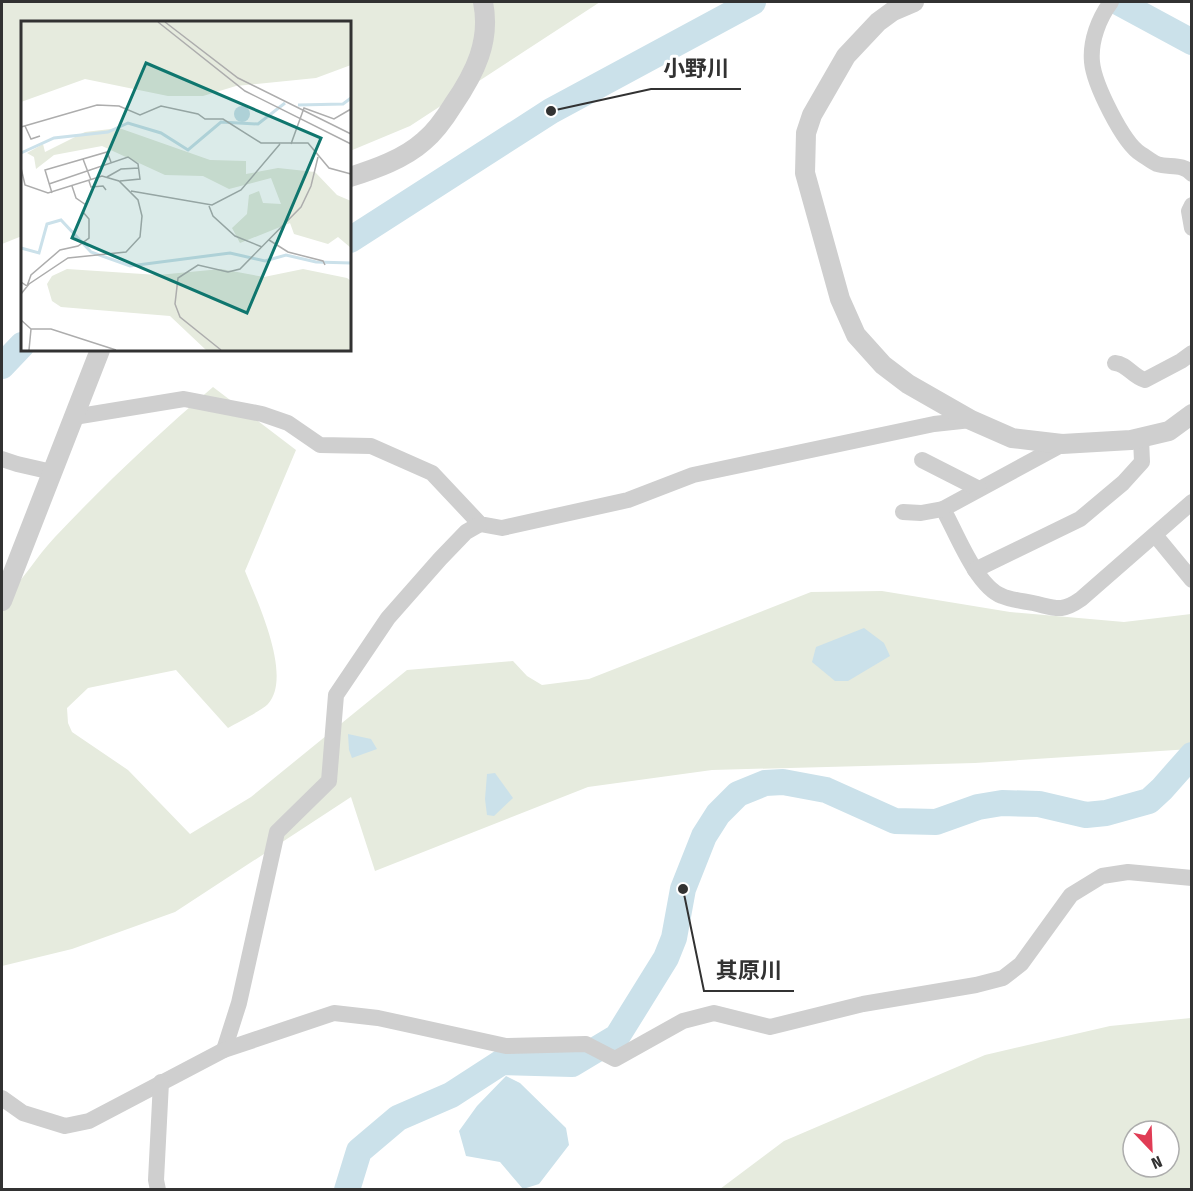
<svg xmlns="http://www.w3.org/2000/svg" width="1193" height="1191" viewBox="0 0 1193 1191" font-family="'Fira Sans Condensed','Noto Sans JP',sans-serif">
  <rect width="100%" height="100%" fill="#fff"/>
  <g fill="#e6ebde" fill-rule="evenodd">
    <polygon points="2,2 600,2 410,126 350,151 350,22 22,22 22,236 2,244"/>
    <path d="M213,387l83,63 -51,121c12,30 48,105 23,133 -7,7 -30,18 -40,24l-52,-58 -88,18 -21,20 1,15 4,9 56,38 62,64 61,-37 156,-127 106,-9 14,15 15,9 47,-6 222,-87 71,-1 128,21 114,10 67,-8v135l-216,14 -263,7 -124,17 -213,84 -24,-74 -176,115 -103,37 -70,17v-366c21,-19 34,-43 53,-63 50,-53 103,-103 158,-150z"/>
    <path d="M1191,1018v171h-471l64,-48 201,-86 125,-29zM1133,1131h36v36h-36z"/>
  </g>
  <g fill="#cbe1ea">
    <polygon points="864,628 884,643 890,656 848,681 835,681 812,662 816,647"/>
    <polygon points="348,734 371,739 377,749 352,758 349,750"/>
    <polygon points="495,773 513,798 494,816 487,815 485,799 487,774"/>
    <polygon points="506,1076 520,1083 566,1128 569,1145 539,1184 523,1189 500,1162 466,1156 459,1131 477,1106"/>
  </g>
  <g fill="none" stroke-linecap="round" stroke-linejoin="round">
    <g stroke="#cbe1ea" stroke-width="26">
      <polyline points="1118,2 1192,42"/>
      <polyline points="350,240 551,111 753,2"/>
      <polyline points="2,366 22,345"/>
      <polyline points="347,1190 359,1151 398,1118 451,1095 502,1062 572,1064 617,1037 666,958 674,938 683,889 704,836 718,814 738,794 765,783 783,782 826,790 895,821 936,822 978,807 1002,803 1039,804 1086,815 1106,813 1149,801 1162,789 1192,755"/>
    </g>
    <g stroke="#cfcfcf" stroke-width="16">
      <path d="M1111,2c-12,16 -21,39 -19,60 2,22 31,81 49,92 5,3 11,8 16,10 12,4 26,-1 35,10"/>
      <polyline points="1192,205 1189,211 1192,228"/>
      <path d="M1115,363c12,1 18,14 30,17l36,-19 11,-8"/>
      <polyline points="74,417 184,399 262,414 288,423 320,445 371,446 432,473 480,524 502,528 628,500 693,475 934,424 971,420"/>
      <path d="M1063,444l-120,65c13,23 33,77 59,87 9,4 21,5 31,7 23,5 28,10 48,-4l111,-97"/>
      <polyline points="2,459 17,464 52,472"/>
      <polyline points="922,460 979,489"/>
      <polyline points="903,512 921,513 943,509"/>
      <polyline points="1155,535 1192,580"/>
      <polyline points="975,570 1080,519 1123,483 1142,462 1141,438"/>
      <polyline points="224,1050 239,1003 277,832 329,781 336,695 388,618 440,559 466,532 480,524"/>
      <polyline points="2,1098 23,1113 65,1126 89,1121 224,1050 334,1013 378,1018 506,1046 586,1044 615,1059 683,1021 714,1013 770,1027 863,1004 976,985 1003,978 1021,964 1071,895 1102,876 1128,872 1192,878"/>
      <polyline points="158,1190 156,1180 161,1082"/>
    </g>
    <g stroke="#cfcfcf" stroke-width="20">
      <polyline points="914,2 893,11 878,22 846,56 812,115 806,133 805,173 840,299 856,335 883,365 908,384 971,420 1012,438 1062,444 1131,440 1169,431 1192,414"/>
      <path d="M350,177c25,-8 54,-18 74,-36 12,-10 21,-23 29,-36 22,-32 38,-64 30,-103"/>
      <polyline points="2,601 100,350"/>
    </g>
  </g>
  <g transform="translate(21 21)">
    <rect width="330" height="330" fill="#fff"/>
    <path d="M0,1h330v43l-35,13 -80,8 -33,10h-35l-83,-17 -64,23zM98,107l91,32 36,1v13l32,-6 37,4 22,23 14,6v47l-13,-11 -10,7 -34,-10 -4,-11 -50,20 -8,-15 15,-14 2,-19 10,-4 4,12 18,1 -10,-26 -42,11 -26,-13 -38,-1 -63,-29 -48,9 -18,14 -2,-12 -7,-4 16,-9 2,8 40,-20zM46,248l91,6 63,-6 43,8 39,-8 44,9 4,3v69h-145l-36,-34 -109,-9 -9,-6 -5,-17 5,-8z" fill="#e6ebde"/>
    <path d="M213 93a8 8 0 1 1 16 0a8 8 0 1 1-16 0Z" fill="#cbe1ea"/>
    <path fill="none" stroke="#cbe1ea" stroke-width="3" d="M277,84l45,-1 8,-6M0,132l33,-15 54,-6 20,-9 33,10 27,17 33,-28 37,2 27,-21M0,227l18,5 8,-29 14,-4 30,32 39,14 100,-13 35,8 21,-6 30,7 35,1"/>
    <path fill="none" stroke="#adadad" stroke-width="1.5" d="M137,1l87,69 106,53M144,1l73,56 113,56M4,105l6,13 9,-3M0,106l76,-22 22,1 21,9 21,-9 37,8 7,5h18l38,24h47l21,25 22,6M270,123l13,-36 30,11 17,-10M62,138l8,21M0,147l4,17 23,8 54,-17 17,5 19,19 4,16 -2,21 -14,15 -58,6 -39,26 -8,10M86,156l14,-8 18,-1M68,160l2,6 12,-1 3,4M28,163l79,-27 10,7 2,15 -20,2M110,170l81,14 29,-15 39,-46M31,172l-7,-23 62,-18 4,10M188,185l4,10 22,20 27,11M248,219l19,12 35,9 2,4M0,261l6,4 4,-11 29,-25 18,-4 11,-8v-19l-6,-7 3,-7 -10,-7 -4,-12M0,299l10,9 -2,21M10,308h20l65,21M200,329l-41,-33 -5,-13 3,-26 20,-13 30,7 12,-3 61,-62 10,-21 7,-29"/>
    <path fill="#0f766e" fill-opacity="0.15" stroke="#0f766e" stroke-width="3" d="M125,42l175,75 -74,175 -175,-75z"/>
    <rect width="330" height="330" fill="none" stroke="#323232" stroke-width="3"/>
  </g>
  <path fill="none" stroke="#323232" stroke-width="2" d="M551 111L651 89H741M683 889L704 991H794"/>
  <g fill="#323232" stroke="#fff" stroke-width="2">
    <circle cx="551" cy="111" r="6"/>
    <circle cx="683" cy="889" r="6"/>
  </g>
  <g font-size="22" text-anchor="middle" font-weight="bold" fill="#323232" stroke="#fff" stroke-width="6" stroke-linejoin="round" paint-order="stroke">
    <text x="696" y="76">小野川</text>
    <text x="749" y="978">其原川</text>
  </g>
  <rect width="1193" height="1191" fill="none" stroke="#323232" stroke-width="6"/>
  <g transform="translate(1151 1149) rotate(157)"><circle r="28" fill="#ffffff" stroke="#adadad" stroke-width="1.5"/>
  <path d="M0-4.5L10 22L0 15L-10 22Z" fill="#e03c55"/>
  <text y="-9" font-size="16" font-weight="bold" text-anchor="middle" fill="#323232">N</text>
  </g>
</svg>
